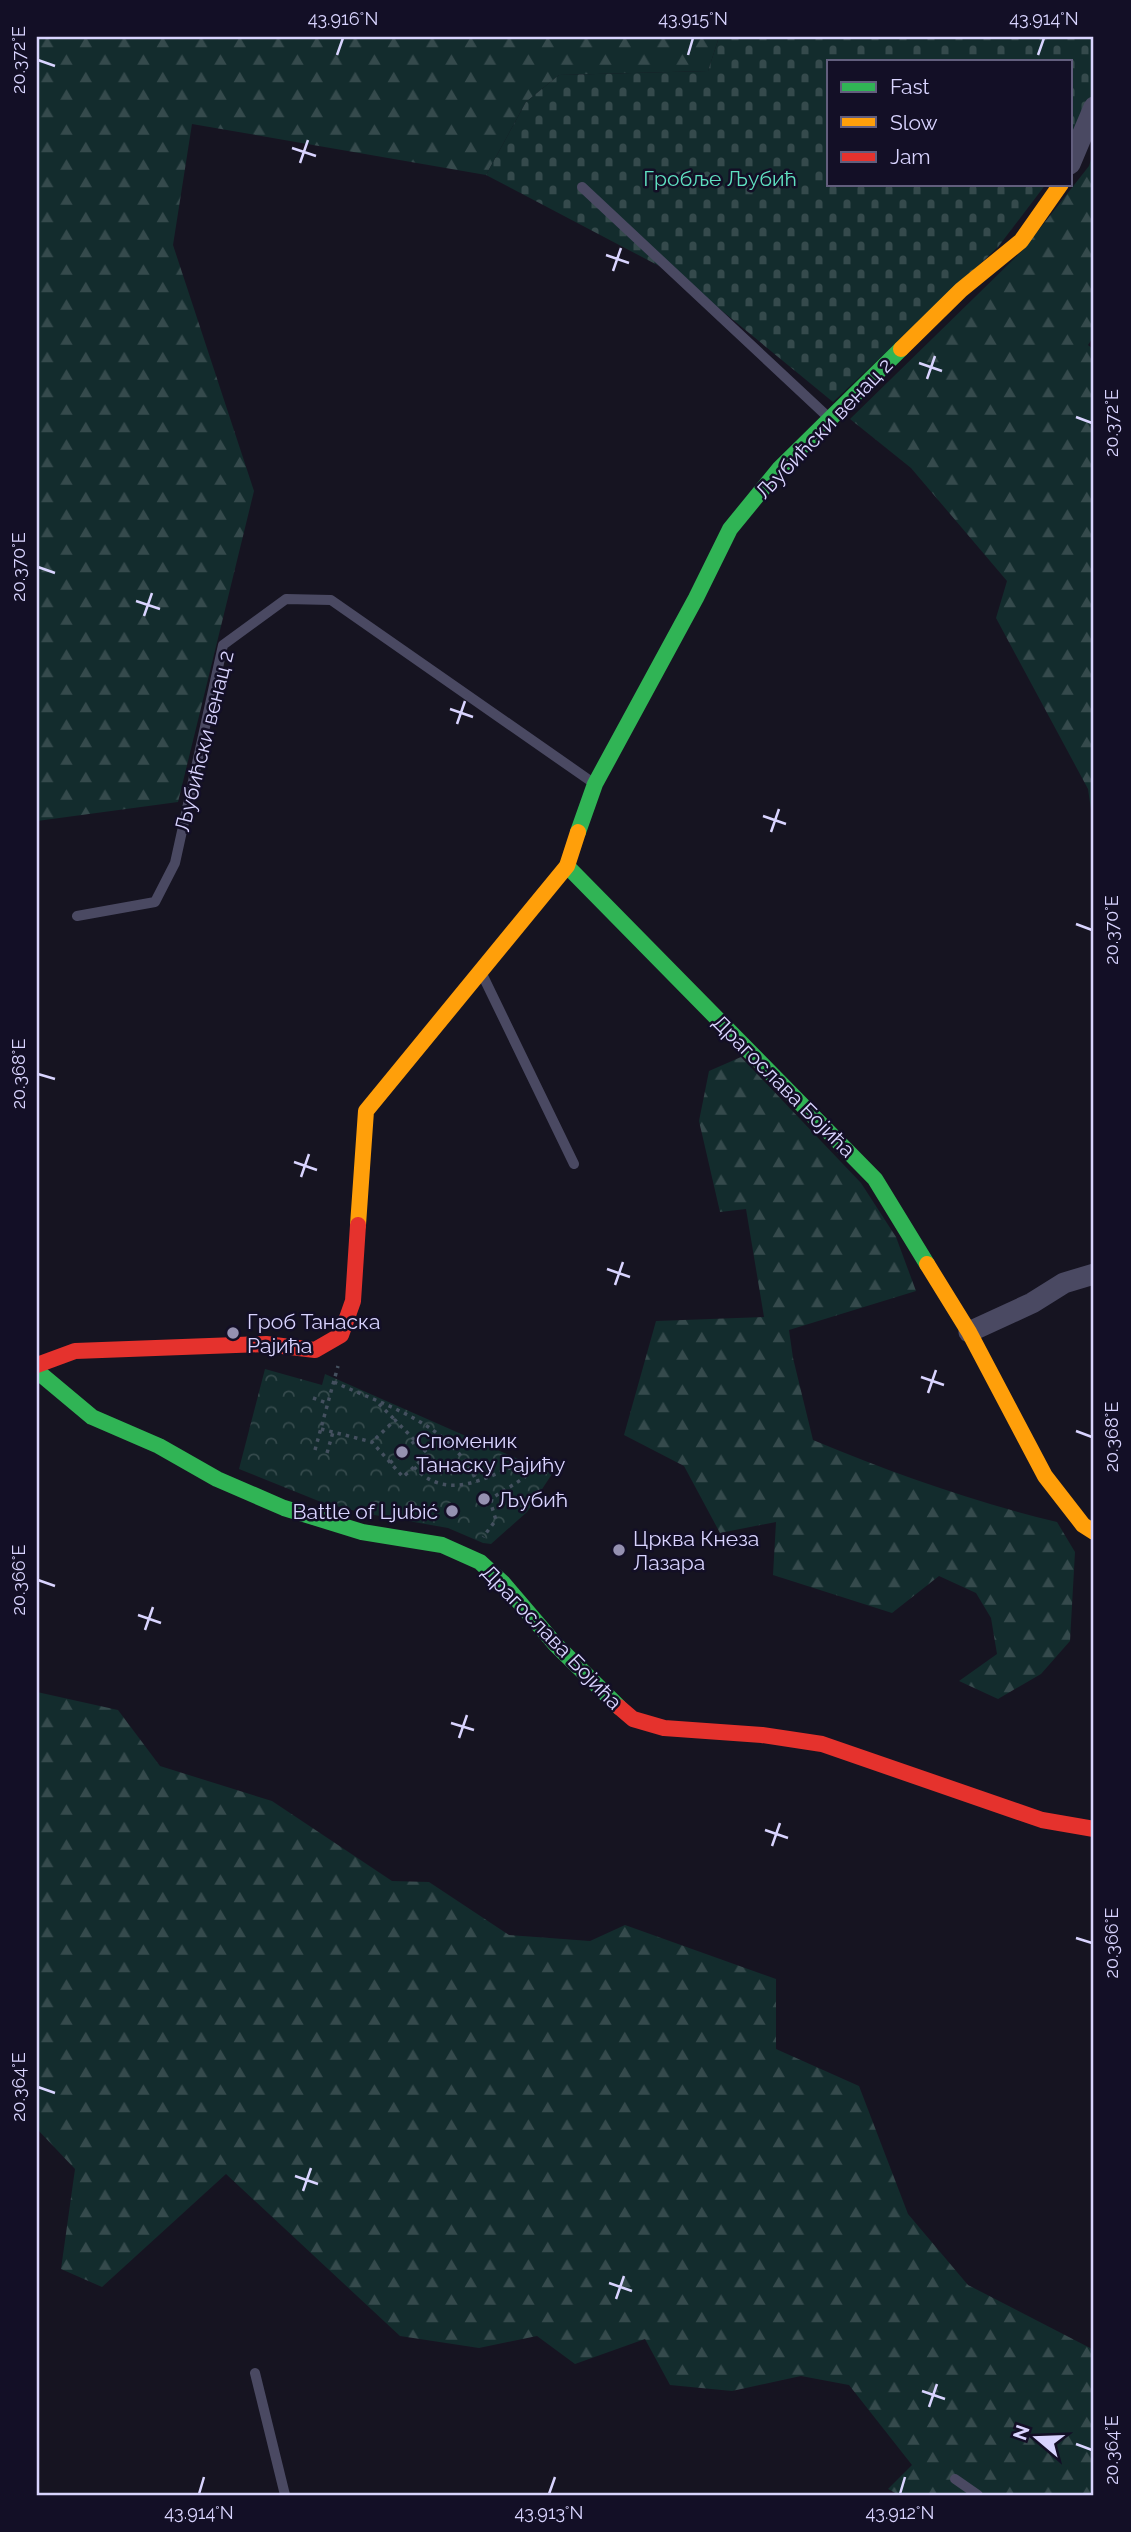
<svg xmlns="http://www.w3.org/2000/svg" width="1131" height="2532" viewBox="0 0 1131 2532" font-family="Raleway,sans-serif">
  <defs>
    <pattern id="forest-firs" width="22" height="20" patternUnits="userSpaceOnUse" patternTransform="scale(1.75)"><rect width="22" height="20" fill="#132c2d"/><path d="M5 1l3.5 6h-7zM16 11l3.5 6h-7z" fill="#354a4c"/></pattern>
    <pattern id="cemetery-stones" width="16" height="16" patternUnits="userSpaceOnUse" patternTransform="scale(1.75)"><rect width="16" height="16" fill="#132c2d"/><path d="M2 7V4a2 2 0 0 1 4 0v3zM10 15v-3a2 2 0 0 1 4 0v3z" fill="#354a4c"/></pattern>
    <pattern id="park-crowns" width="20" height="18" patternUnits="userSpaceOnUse" patternTransform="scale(1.75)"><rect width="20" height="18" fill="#132c2d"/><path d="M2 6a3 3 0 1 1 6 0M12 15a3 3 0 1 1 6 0" fill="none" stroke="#354a4c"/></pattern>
  </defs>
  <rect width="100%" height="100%" fill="#161421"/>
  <g fill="url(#forest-firs)">
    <polygon points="37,37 719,37 708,71 559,75 526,102 486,175 192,124 173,245 254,491 178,802 37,821"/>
    <polygon points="1094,150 1094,336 1088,345 1094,350 1094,830 1088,789 996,618 1007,581 911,468 850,419 1023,250 1089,166"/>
    <path d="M741,1057l120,126 35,54 20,54 -127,39 4,28 20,82c79,33 161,62 244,82l18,30 -5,89 -29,33 -43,25 -39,-18 38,-27 -6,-36 -15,-25 -37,-17 -47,37 -119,-38 3,-53 -56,11 -36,-67 -60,-31 32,-114 108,-4 -18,-108 -26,3 -21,-91 10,-50z"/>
    <polygon points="37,1692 118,1710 160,1766 272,1801 392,1881 429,1882 509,1935 590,1941 625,1925 776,1979 776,2049 859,2086 908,2214 968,2285 1094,2350 1094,2495 899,2495 888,2489 912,2465 849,2385 801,2376 732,2391 670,2385 645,2339 575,2364 537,2336 479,2348 400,2336 226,2174 102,2287 61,2269 75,2169 37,2129"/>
  </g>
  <polygon fill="url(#cemetery-stones)" points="719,37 1094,37 1094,91 1070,141 1070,61 828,61 828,184 1046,184 998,247 833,402 682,278 486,175 526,102 559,75 708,71"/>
  <polygon fill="url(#park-crowns)" points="265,1369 322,1385 325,1374 552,1474 527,1512 491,1544 483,1543 448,1528 363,1513 321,1502 239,1469"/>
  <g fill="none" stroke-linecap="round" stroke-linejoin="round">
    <g stroke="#44505f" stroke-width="3.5" stroke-dasharray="3.5 5" stroke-linecap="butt">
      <path d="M334,1382c54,25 116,41 143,100"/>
      <polyline points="313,1398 327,1403"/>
      <polyline points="379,1404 395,1420"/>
      <polyline points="321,1429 372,1442 403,1477 428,1454 395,1420 372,1442"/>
      <polyline points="405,1449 415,1441"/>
      <polyline points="315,1450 338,1366"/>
      <polyline points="327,1453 333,1432"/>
      <polyline points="390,1463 400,1454"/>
      <path d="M414,1467c27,29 57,18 89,4 7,-3 13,-7 21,-4l3,6 -3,5 -32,20 -1,6 5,16 -13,17"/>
    </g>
    <g stroke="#4a4962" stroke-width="10">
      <polyline points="582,187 828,417"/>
      <polyline points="77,916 155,902 175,863 223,645 286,599 331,600 592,782"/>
      <polyline points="482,974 574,1164"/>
      <polyline points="255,2373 285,2495"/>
      <polyline points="955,2479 978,2495"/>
    </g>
    <g stroke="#4a4962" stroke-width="21">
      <polyline points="1070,164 1094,107"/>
      <polyline points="969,1332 1032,1303 1064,1283 1094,1274"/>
    </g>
    <g stroke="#30b455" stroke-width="16">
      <polyline points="578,832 595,784 696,598 730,529 779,469 901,349"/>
      <polyline points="567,866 875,1179 927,1264"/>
      <polyline points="37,1371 92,1417 159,1446 217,1479 284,1508 362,1532 442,1545 480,1562 503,1583 556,1645 619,1707"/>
    </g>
    <g stroke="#ff9f0a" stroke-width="16">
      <polyline points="901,349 961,290 1021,241 1061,184"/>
      <polyline points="358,1225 366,1111 567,866 578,832"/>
      <polyline points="927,1264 969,1332 1045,1476 1083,1525 1094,1532"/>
    </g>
    <g stroke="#e5322d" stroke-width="16">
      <polyline points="37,1365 75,1351 266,1344 315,1350 341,1335 353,1301 358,1225"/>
      <polyline points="619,1707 633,1719 664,1728 762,1735 822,1744 1042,1820 1094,1829"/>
    </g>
  </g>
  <path fill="none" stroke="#d9d4ff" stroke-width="2.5" d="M337,55l6,-17M688,55l5,-17M1038,55l6,-17M38,60l17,6M292,148l24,8M300,163l8,-23M606,255l23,8M613,271l8,-23M919,363l23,8M927,379l8,-23M1076,417l16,6M38,567l17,6M136,601l24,8M144,616l8,-23M450,709l23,8M457,724l8,-23M763,816l23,8M771,832l8,-23M1076,924l16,6M38,1074l17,5M294,1162l23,8M301,1177l8,-23M607,1269l23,8M615,1285l8,-23M921,1377l23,8M928,1393l8,-23M1076,1431l16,6M38,1580l17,6M138,1615l23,8M145,1630l8,-23M451,1723l23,7M459,1738l8,-23M765,1830l23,8M772,1846l8,-23M1076,1938l16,5M38,2087l17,6M295,2176l23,8M303,2191l8,-23M609,2283l23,8M616,2299l8,-23M922,2391l23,8M929,2407l8,-23M1076,2444l16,6M199,2494l5,-17M549,2494l6,-17M900,2494l5,-17"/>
  <g fill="#9591b1" stroke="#130f26" stroke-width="2.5">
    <circle cx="233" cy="1333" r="7"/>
    <circle cx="402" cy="1452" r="7"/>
    <circle cx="484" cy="1499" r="7"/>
    <circle cx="452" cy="1511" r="7"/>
    <circle cx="619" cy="1550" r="7"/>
  </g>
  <g text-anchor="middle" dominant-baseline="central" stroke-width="5" stroke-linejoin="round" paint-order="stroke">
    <g font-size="21" fill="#5fe0c0" stroke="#130f26">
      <text x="720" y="178">Гробље Љубић</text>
    </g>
    <g font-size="21" fill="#d9d4ff" stroke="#130f26">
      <text transform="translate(824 428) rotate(-46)">Љубићски венац 2</text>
      <text transform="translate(204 741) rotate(-76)">Љубићски венац 2</text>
      <text transform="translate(784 1086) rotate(45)">Драгослава Бојића</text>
      <text transform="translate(552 1637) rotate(46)">Драгослава Бојића</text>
    </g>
    <g font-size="21" fill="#d9d4ff" stroke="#130f26" text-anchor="start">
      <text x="247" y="1321">Гроб Танаска<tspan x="247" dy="24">Рајића</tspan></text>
      <text x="416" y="1440">Споменик<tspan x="416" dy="24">Танаску Рајићу</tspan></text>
      <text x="498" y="1499">Љубић</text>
      <text x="438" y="1511" text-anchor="end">Battle of Ljubić</text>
      <text x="633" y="1538">Црква Кнеза<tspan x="633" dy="24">Лазара</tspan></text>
    </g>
  </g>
  <rect width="1131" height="2532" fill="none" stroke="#130f26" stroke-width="77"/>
  <rect x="827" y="60" width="245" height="126" fill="#130f26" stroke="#625e7d" stroke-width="2"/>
  <rect x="841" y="82" width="35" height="10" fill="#30b455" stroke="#625e7d" stroke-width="2"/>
  <text x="890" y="94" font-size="21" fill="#d9d4ff">Fast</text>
  <rect x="841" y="117" width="35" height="10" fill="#ff9f0a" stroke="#625e7d" stroke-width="2"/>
  <text x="890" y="130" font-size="21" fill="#d9d4ff">Slow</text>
  <rect x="841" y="152" width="35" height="10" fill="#e5322d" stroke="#625e7d" stroke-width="2"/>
  <text x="890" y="164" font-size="21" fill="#d9d4ff">Jam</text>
  <g transform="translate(1037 2438) rotate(289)" stroke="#130f26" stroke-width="5" paint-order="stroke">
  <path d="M0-5L12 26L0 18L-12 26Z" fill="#d9d4ff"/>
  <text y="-10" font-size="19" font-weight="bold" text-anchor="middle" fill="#d9d4ff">N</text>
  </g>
  <rect x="38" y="38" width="1054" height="2456" fill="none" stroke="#d9d4ff" stroke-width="2.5"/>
  <g font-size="18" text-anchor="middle" fill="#d9d4ff">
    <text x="343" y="25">43.916°N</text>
    <text x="693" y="25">43.915°N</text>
    <text x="1044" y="25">43.914°N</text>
    <text transform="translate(19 60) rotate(-90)" y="6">20.372°E</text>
    <text transform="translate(1112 423) rotate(-90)" y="6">20.372°E</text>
    <text transform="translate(19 567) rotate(-90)" y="6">20.370°E</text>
    <text transform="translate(1112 930) rotate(-90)" y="6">20.370°E</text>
    <text transform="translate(19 1074) rotate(-90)" y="6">20.368°E</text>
    <text transform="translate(1112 1437) rotate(-90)" y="6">20.368°E</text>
    <text transform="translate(19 1580) rotate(-90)" y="6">20.366°E</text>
    <text transform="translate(1112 1943) rotate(-90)" y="6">20.366°E</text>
    <text transform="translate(19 2087) rotate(-90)" y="6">20.364°E</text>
    <text transform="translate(1112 2450) rotate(-90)" y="6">20.364°E</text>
    <text x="199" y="2519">43.914°N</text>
    <text x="549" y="2519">43.913°N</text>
    <text x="900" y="2519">43.912°N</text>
  </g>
</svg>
